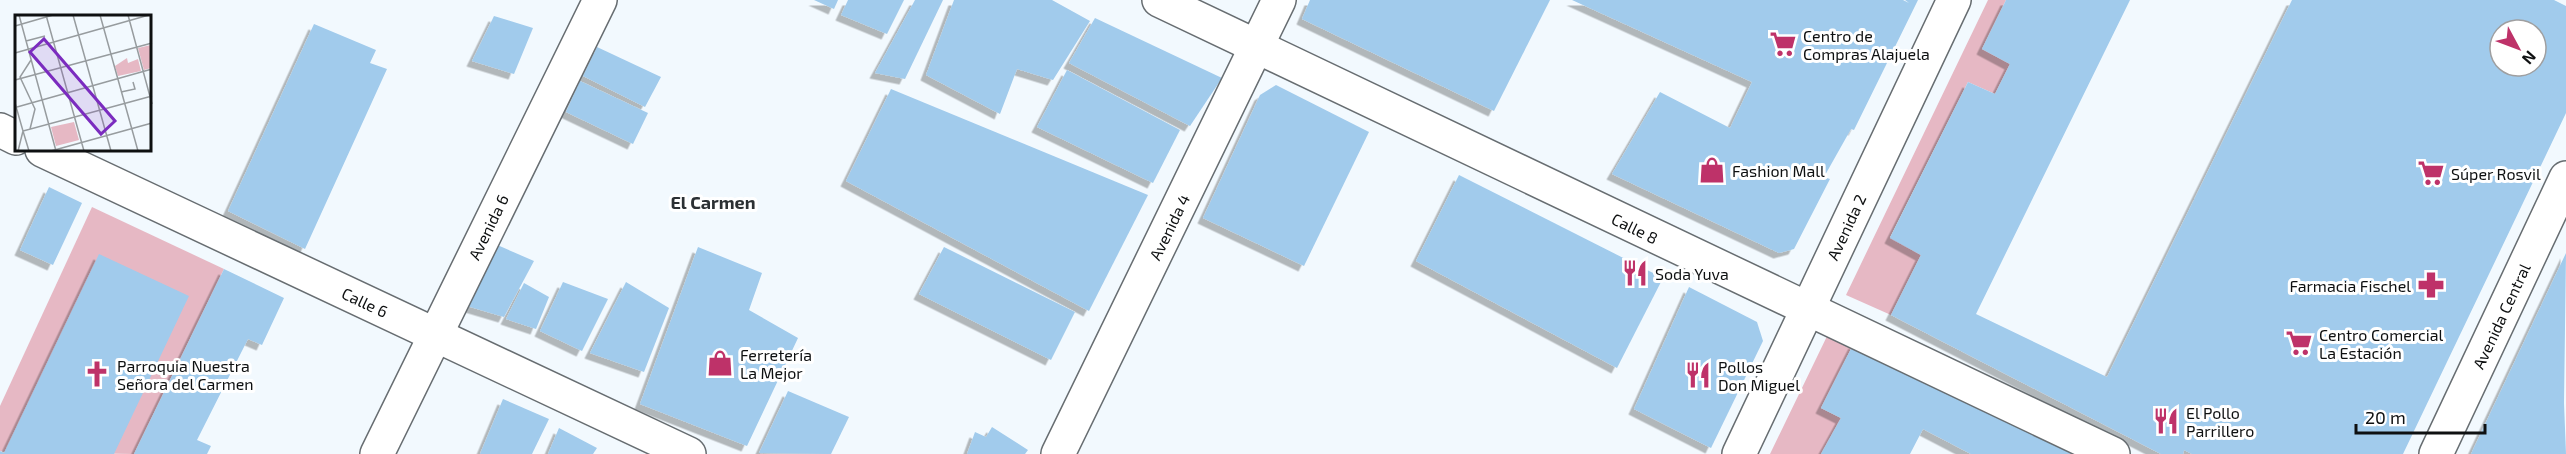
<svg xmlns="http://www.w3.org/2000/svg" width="2566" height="454" viewBox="0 0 2566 454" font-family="'Exo 2',sans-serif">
  <defs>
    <filter id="shadow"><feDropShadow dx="-5.5" dy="5.5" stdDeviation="0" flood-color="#0004"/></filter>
  </defs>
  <rect width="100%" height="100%" fill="#f2f9fe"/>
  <g fill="#e6b8c4">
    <polygon points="1988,0 2006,0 1982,49 2010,64 1995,94 1968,82 1890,237 1921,255 1891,315 1846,295"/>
    <polygon points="92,207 224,269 134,454 4,452 0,451 0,406"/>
    <polygon points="1830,330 1854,343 1821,408 1841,418 1821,454 1770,454"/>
  </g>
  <g fill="#a1cbec" fill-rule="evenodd" filter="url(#shadow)">
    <polygon points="814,0 838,0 834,9"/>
    <polygon points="848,0 904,0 887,34 841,15"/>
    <polygon points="915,0 943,0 905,79 875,73"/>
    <polygon points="954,0 1052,0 1090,21 1053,80 1017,69 1000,114 926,75"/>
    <polygon points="1310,0 1550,0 1494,111 1302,19"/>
    <polygon points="1572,0 1903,0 1909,3 1905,0 1918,0 1854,130 1851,129 1824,177 1830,179 1794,249 1779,253 1612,174 1660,92 1730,128 1752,82"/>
    <path d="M2006,0h124l-154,314 131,63 185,-377h262l12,6v107l-163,341h-211l-8,-4 -1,4h-22l-270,-139 30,-60 -31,-17 78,-156 27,12 15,-30 -28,-15zM2500,30h36v36h-36z"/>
    <polygon points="494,16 533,28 514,74 472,61"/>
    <polygon points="1095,18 1222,78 1190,126 1069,63"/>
    <polygon points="314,24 376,50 370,63 387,69 305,249 228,211"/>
    <polygon points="597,47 661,77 645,107 583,76"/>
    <polygon points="1067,70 1180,130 1153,183 1037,127"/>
    <polygon points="580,81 648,113 633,144 566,112"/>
    <polygon points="1276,85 1369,132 1304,266 1203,218 1260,95"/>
    <polygon points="891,89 1148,195 1089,311 846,181"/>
    <polygon points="1459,175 1663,278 1617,368 1416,261"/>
    <polygon points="49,187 82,203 53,265 20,250"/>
    <polygon points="495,244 534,261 504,317 467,306"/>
    <polygon points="698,247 762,273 749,310 798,338 747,446 640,404"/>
    <polygon points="944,247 1075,312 1051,360 919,294"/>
    <polygon points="2566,253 2564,403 2566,454 2471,454"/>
    <polygon points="99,254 189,296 114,454 0,454 0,451 4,453"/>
    <polygon points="224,269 284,298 262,345 248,339 197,440 211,446 207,454 134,454"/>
    <polygon points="563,282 608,299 582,351 540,331"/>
    <polygon points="626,282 669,308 644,372 590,353"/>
    <polygon points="524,283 549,297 536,329 506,319"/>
    <polygon points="1689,287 1757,322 1763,341 1711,448 1634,409"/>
    <polygon points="1854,343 2077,454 1971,454 1923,429 1910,454 1821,454 1841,418 1821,408"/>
    <polygon points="788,391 849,417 831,454 759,453"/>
    <polygon points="503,399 549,419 532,454 480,454"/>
    <polygon points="992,427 1028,450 1025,454 967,454 975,432 986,437"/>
    <polygon points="559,428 597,448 593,454 548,454"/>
  </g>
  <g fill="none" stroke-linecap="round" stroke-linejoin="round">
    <g stroke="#676d71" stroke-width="36">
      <g id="minor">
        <polyline points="1159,0 2113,454"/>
        <polyline points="0,130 16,138"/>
        <polyline points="42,150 689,454"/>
        <polyline points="377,454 600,0"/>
        <polyline points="1058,454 1279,0"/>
        <polyline points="1739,454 1954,0"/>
        <polyline points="2436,454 2566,178"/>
      </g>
    </g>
    <use href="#minor" stroke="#fff" stroke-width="33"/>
  </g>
  <defs>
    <g id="supermarket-bare" transform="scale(2.07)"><path d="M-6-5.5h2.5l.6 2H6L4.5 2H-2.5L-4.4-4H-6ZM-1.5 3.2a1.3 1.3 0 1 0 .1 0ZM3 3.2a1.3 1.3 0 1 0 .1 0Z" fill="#be3269" stroke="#fff" stroke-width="2.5" paint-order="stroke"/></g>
    <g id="shop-bare" transform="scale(2.07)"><path d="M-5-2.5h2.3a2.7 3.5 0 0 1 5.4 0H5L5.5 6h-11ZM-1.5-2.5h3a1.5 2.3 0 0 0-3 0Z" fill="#be3269" stroke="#fff" stroke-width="2.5" paint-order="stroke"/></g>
    <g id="restaurant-bare" transform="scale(2.07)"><path d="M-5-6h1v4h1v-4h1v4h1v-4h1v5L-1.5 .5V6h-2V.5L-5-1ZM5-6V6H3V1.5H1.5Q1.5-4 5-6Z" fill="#be3269" stroke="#fff" stroke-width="2.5" paint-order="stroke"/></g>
    <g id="pharmacy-bare" transform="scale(2.07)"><path d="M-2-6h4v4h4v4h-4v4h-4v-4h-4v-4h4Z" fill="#be3269" stroke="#fff" stroke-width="2.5" paint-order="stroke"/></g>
    <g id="church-bare" transform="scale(2.07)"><path d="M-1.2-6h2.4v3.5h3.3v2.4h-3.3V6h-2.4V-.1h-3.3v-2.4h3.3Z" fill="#be3269" stroke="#fff" stroke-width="2.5" paint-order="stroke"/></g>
  </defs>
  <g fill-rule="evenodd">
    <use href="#supermarket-bare" x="1783" y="44"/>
    <use href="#shop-bare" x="1712" y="170"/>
    <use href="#supermarket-bare" x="2431" y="173"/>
    <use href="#restaurant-bare" x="1635" y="273"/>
    <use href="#pharmacy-bare" x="2431" y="285"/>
    <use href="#supermarket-bare" x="2299" y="343"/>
    <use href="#shop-bare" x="720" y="363"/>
    <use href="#church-bare" x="97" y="374"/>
    <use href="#restaurant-bare" x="1698" y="375"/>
    <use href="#restaurant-bare" x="2166" y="421"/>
  </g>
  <g text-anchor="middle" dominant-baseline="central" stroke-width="6" stroke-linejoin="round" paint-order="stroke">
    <g font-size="16" fill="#0e1011" stroke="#fff" text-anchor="start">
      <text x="1803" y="35">Centro de<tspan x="1803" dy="18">Compras Alajuela</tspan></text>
      <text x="1732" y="170">Fashion Mall</text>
      <text x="2451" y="173">Súper Rosvil</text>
      <text x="1655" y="273">Soda Yuva</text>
      <text x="2411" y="285" text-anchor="end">Farmacia Fischel</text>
      <text x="2319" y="334">Centro Comercial<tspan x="2319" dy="18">La Estación</tspan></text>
      <text x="740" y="354">Ferretería<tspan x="740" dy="18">La Mejor</tspan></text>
      <text x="117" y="365">Parroquia Nuestra<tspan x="117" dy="18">Señora del Carmen</tspan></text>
      <text x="1718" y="366">Pollos<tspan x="1718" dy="18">Don Miguel</tspan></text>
      <text x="2186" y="412">El Pollo<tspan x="2186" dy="18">Parrillero</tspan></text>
    </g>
    <g font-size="16" fill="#0e1011" stroke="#fff">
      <text transform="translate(488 227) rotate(-64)">Avenida 6</text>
      <text transform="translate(1169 227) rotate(-64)">Avenida 4</text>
      <text transform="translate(1846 227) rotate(-65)">Avenida 2</text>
      <text transform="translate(1635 228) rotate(26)">Calle 8</text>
      <text transform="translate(365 302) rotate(25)">Calle 6</text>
      <text transform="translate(2501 316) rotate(-65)">Avenida Central</text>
    </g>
    <g font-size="18" font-weight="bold" fill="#2b3033" stroke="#fff">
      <text x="713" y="202">El Carmen</text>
    </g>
  </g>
  <g transform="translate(15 15)">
    <rect width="136" height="136" fill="#f2f9fe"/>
    <path d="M136,30v23l-7,2 -6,-22zM112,43l1,5 10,-4 3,12 -23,5 -3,-10zM59,107l5,18 -23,6 -5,-19z" fill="#e6b8c4"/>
    <path fill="none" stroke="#979c9f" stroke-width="1.5" d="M4,0l37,136M31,0l38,136M58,0l38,136M85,0l38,136M113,0l24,89M0,11l38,-11M11,26l19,-5M0,38l134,-38M0,65l137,-37M106,77l14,-3 -2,-7M0,88l8,28 -5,20M2,92l135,-38M15,114l5,-20 -15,-32 11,-17M14,136l-6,-20 129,-35M36,136l101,-28"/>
    <path fill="#7b2cbf" fill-opacity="0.15" stroke="#7b2cbf" stroke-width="3" d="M29,24l71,82 -14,13 -71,-82z"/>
    <rect width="136" height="136" fill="none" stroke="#0e1011" stroke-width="3"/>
  </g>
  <g transform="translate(2518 48) rotate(131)"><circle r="28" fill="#ffffff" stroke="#9f9fa0" stroke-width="1.5"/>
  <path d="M0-4.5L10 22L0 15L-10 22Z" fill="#be3269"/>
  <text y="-9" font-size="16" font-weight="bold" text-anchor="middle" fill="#0e1011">N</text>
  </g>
  <path d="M2356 424v9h129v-9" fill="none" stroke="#0e1011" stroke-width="3"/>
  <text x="2365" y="424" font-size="18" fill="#0e1011" stroke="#ffffff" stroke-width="4.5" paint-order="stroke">20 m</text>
</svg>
